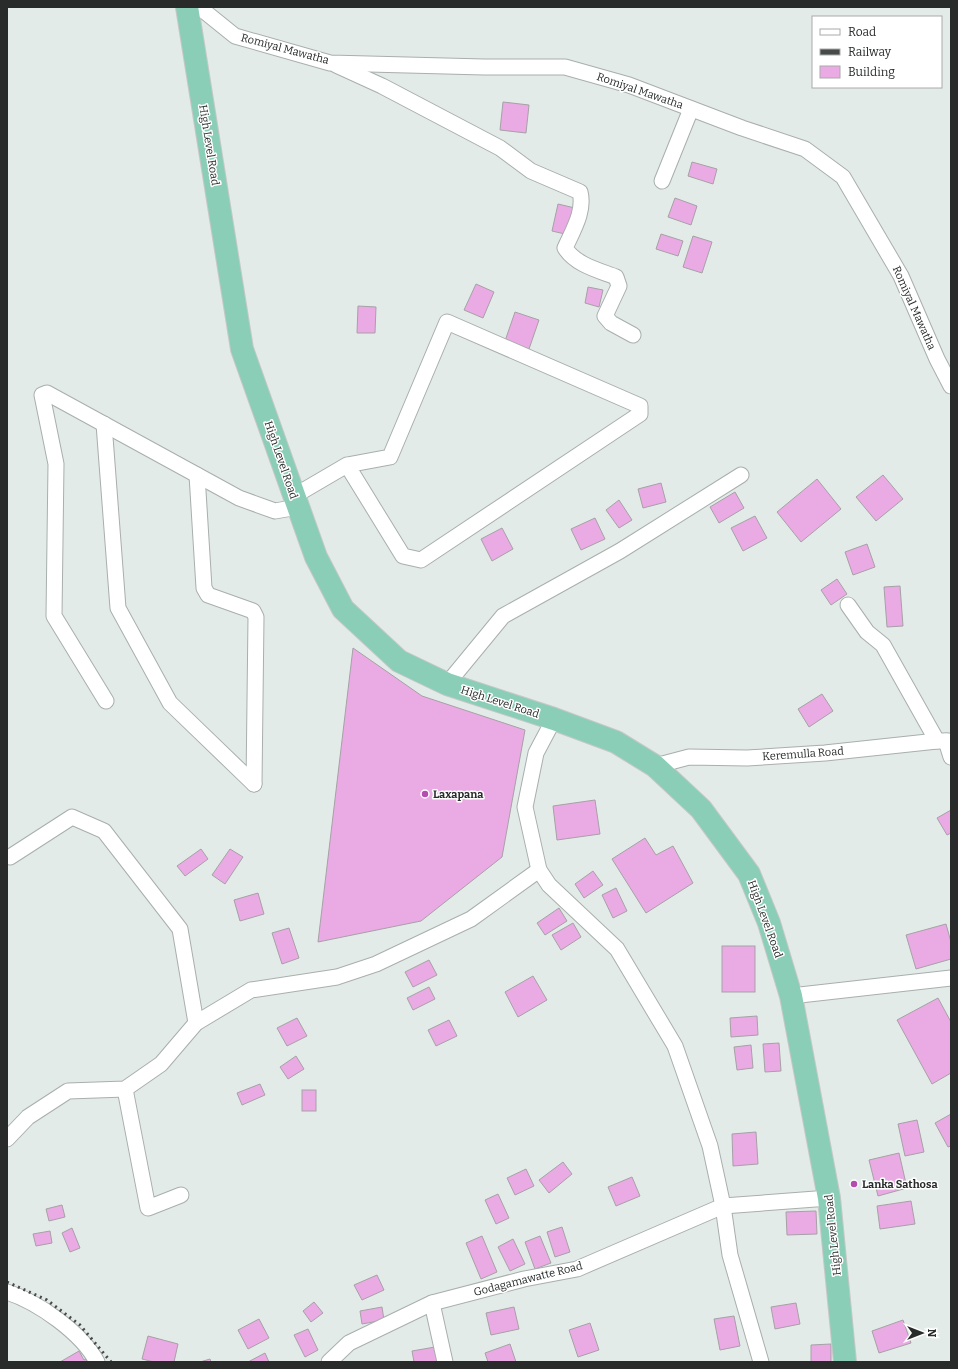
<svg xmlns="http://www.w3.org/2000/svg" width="958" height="1369" viewBox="0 0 958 1369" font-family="Bitter,serif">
  <rect width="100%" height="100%" fill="#e3ebe8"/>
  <g fill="#eaaae4" stroke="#a6a1a6">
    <polygon points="503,102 529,105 526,133 500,130"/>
    <polygon points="692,162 717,169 713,184 688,176"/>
    <polygon points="675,198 697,206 691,225 668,217"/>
    <polygon points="558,204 575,208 569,235 552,231"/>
    <polygon points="661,234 683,241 678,256 656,249"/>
    <polygon points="693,236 712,242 702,273 683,267"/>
    <polygon points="476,284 494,292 483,318 464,310"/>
    <polygon points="588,287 603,290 599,307 585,303"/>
    <polygon points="358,306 376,307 375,333 357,333"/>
    <polygon points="515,312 539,320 529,349 505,341"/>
    <polygon points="883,475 903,499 876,521 856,497"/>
    <polygon points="817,479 841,509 801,542 777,512"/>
    <polygon points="661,483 666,502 643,508 638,489"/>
    <polygon points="735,492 744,508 719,523 710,507"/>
    <polygon points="619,500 632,520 619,528 606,510"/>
    <polygon points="755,516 767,538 743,551 731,528"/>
    <polygon points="595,518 605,539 581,550 571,529"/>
    <polygon points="502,528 513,549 492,561 481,539"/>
    <polygon points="867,544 875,567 853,575 845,552"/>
    <polygon points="837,579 847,594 831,605 821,590"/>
    <polygon points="900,586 903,626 887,627 884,587"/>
    <polygon points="353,648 422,696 525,730 502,857 421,921 318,942"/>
    <polygon points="822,694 833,711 809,727 798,709"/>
    <polygon points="595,800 600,834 557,840 553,806"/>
    <polygon points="951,810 951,833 947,835 937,818"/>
    <polygon points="645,838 656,855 673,846 693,883 646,913 612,859"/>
    <polygon points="201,849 208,859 185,876 177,866"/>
    <polygon points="230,849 243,857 225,884 212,875"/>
    <polygon points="593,871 603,885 584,898 575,884"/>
    <polygon points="616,888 627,911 613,918 602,895"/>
    <polygon points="258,893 264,914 240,921 234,900"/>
    <polygon points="559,908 567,921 545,935 537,923"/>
    <polygon points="573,923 581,937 561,950 552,935"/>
    <polygon points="946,924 951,942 951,959 916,969 906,935"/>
    <polygon points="289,928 299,958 282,964 272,933"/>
    <rect x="722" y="946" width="33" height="46"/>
    <polygon points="429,960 437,975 413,987 405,972"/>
    <polygon points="533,976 547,1000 518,1017 505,992"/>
    <polygon points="429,987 435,999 413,1010 407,998"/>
    <polygon points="938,998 951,1022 951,1073 932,1084 897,1020"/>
    <polygon points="757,1016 758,1035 731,1037 730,1018"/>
    <polygon points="297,1018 307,1036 287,1046 277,1028"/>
    <polygon points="449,1020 457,1036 436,1046 428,1030"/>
    <polygon points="779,1043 781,1071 765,1072 763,1044"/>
    <polygon points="751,1045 753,1068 737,1070 734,1047"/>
    <polygon points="296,1056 304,1069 288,1079 280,1067"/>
    <polygon points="260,1084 265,1095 242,1105 237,1093"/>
    <rect x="302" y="1090" width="14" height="21"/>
    <polygon points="951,1114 951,1146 948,1147 935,1123"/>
    <polygon points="917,1120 924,1152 905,1156 898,1124"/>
    <polygon points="756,1132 758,1164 733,1166 732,1134"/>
    <polygon points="899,1153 907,1188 878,1196 869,1160"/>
    <polygon points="563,1162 572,1174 549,1193 539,1180"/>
    <polygon points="526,1169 534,1186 515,1195 507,1178"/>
    <polygon points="632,1177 640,1196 616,1206 608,1187"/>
    <polygon points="498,1194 509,1218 496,1224 485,1200"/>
    <polygon points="911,1201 915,1224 880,1229 877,1206"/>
    <polygon points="62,1205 65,1217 49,1221 46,1209"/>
    <polygon points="816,1211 817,1234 787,1235 786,1212"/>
    <polygon points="562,1227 570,1252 555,1257 547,1232"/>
    <polygon points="72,1228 80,1248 70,1252 62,1233"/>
    <polygon points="50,1231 52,1243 36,1246 33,1234"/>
    <polygon points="482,1236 497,1272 481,1279 466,1243"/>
    <polygon points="540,1236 551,1263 535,1269 525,1242"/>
    <polygon points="513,1239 525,1264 510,1271 498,1247"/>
    <polygon points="377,1275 384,1290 362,1300 354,1285"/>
    <polygon points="314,1302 323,1313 311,1322 303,1311"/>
    <polygon points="796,1303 800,1324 775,1329 771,1307"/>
    <polygon points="382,1307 384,1320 362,1324 360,1311"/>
    <polygon points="514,1307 519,1329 491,1335 486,1313"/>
    <polygon points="734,1316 740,1346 720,1350 714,1319"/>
    <polygon points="259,1319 269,1338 248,1349 238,1330"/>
    <polygon points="903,1320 911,1343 879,1353 872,1331"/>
    <polygon points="590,1323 599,1350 578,1357 569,1330"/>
    <polygon points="308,1329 318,1350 305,1357 294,1335"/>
    <polygon points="148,1336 178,1344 174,1362 154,1362 142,1359"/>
    <polygon points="510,1344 516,1362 488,1362 485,1353"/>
    <polygon points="831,1344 831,1362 811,1362 811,1345"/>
    <polygon points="435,1347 438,1362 414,1362 412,1351"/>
    <polygon points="79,1351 84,1360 86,1359 88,1362 60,1362"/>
    <polygon points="265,1353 269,1362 248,1362"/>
    <polygon points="210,1359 211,1362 200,1362"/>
  </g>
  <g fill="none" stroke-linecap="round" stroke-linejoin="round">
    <g stroke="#a8afac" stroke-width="17">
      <g id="minor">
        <polyline points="199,7 235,36 330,63 484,67 565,67 629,85 742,128 805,149 843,177 901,276 937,359 951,386"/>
        <path d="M336,65l46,21 118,62 31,23 49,21c5,19 -7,38 -15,56 11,17 33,22 51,29l3,9 -14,30 6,7 22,12"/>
        <polyline points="662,181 691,109"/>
        <polyline points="104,424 118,608 170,703 254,784"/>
        <polyline points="197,475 204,588 208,595 253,611 256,617 254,784"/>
        <polyline points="294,496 347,465 390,457 447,322 640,406 640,414 421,560 403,556 347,465"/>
        <polyline points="848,605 867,632 883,645 937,741"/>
        <polyline points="447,684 503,616 620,551 741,475"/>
        <polyline points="106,701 54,616 56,464 42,395 47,393 239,498 275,511 298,507"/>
        <polyline points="554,719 536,753 525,807 539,870 549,885 617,949 675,1046 710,1146 723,1206 730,1255 761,1362"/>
        <polyline points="946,741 951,757"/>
        <polyline points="655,766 689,757 747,758 825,753 937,741 951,741"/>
        <polyline points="10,857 72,817 104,831 180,929 196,1023"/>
        <polyline points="791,996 951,978"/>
        <polyline points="125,1089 148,1208 181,1195"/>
        <polyline points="7,1139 28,1117 68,1091 125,1089 161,1064 196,1023 251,990 337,977 376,964 471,919 539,870"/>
        <path d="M7,1292c31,10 75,41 90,70"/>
        <polyline points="432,1303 445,1362"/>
        <polyline points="329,1362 349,1343 432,1303 524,1279 577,1269 723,1206 829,1198"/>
      </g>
    </g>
    <g stroke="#c7c8c8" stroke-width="24">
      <polyline id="trunk" points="187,7 242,349 316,557 343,609 399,661 447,684 554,719 616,742 655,766 701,809 749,874 769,923 791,996 829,1198 845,1362"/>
    </g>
    <use href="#minor" stroke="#fff" stroke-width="15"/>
    <use href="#trunk" stroke="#8aceb8" stroke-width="22"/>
    <polyline stroke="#464a49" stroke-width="3" stroke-dasharray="2 4" stroke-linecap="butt" points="7,1282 47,1300 80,1325 111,1362"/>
  </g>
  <g fill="#b54db0" stroke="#fff" stroke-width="1.5">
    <circle cx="425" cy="794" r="4"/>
    <circle cx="854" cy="1184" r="4"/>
  </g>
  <g text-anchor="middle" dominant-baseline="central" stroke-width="3" stroke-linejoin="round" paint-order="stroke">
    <g font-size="11" fill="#282b2a" stroke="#fff">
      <text transform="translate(285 49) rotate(15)">Romiyal Mawatha</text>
      <text transform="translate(640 91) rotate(19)">Romiyal Mawatha</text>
      <text transform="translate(209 145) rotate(81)">High Level Road</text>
      <text transform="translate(914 308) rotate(66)">Romiyal Mawatha</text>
      <text transform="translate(281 460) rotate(71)">High Level Road</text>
      <text transform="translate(500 702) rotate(18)">High Level Road</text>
      <text transform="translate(803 754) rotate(-4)">Keremulla Road</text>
      <text transform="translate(765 919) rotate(70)">High Level Road</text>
      <text transform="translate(833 1235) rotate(-96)">High Level Road</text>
      <text transform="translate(528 1279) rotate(-14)">Godagamawatte Road</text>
    </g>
    <g font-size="11" font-weight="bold" fill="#282b2a" stroke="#fff" text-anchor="start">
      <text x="433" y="794">Laxapana</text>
      <text x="862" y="1184">Lanka Sathosa</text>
    </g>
  </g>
  <rect width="958" height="1369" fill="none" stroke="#282b2a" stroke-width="16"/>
  <rect x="812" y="16" width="130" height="72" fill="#ffffff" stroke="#a9aaaa"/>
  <rect x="820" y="29" width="20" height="6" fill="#ffffff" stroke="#a9aaaa"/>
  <text x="848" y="36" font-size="12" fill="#282b2a">Road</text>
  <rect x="820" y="49" width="20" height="6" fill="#464a49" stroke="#a9aaaa"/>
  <text x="848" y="56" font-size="12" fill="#282b2a">Railway</text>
  <rect x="820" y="66" width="20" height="12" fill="#eaaae4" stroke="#a9aaaa"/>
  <text x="848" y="76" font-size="12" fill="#282b2a">Building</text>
  <g transform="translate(922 1333) rotate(90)" stroke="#ffffff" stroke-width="3" paint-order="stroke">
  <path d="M0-3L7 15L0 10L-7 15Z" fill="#282b2a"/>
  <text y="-6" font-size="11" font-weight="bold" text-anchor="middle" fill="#282b2a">N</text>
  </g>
</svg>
